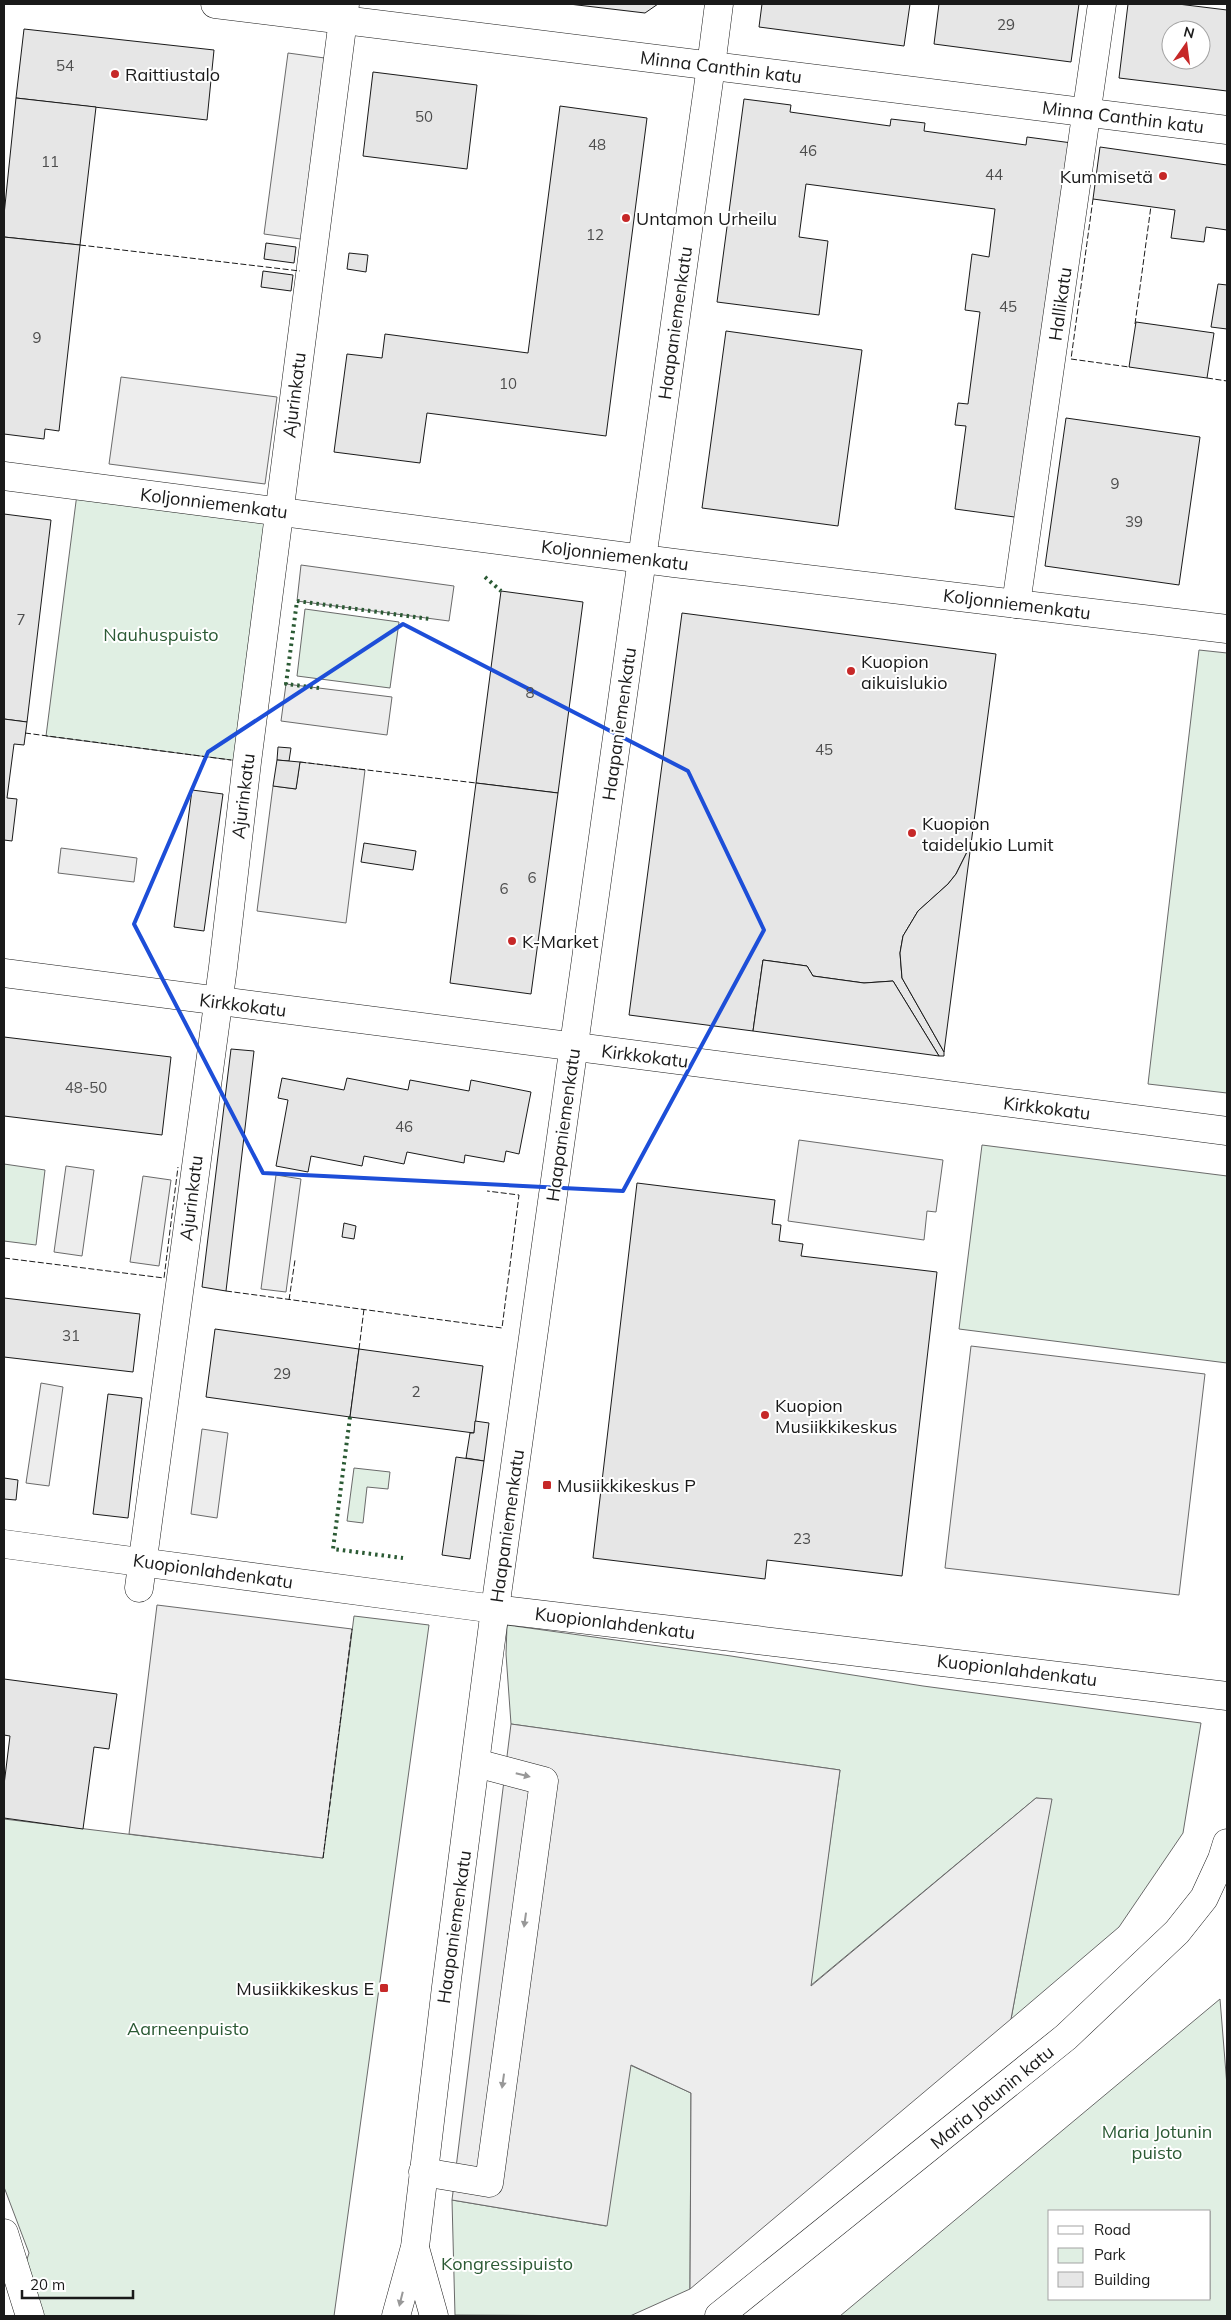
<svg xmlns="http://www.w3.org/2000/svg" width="1231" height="2320" viewBox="0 0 1231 2320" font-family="Mulish,sans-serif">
  <rect width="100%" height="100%" fill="#fff"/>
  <g fill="#e0efe3" stroke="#6a6a6a" fill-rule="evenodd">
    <polygon points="78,486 279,512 247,762 46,736"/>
    <polygon points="305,609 399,622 390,688 297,676"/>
    <polygon points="1199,650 1227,653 1227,1093 1148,1084"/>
    <polygon points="982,1145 1227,1176 1227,1363 959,1329"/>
    <polygon points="4,1164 45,1170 36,1245 4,1241"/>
    <polygon points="354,1468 390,1472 388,1489 367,1487 363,1523 347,1521"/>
    <polygon points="354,1616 429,1625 334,2316 30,2316 20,2281 29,2253 4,2187 4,1819 323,1858"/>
    <polygon points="507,1625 731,1656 923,1686 1201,1723 1183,1833 1119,1927 1011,2019 1051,1800 1036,1798 810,1986 840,1770 511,1724 506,1654"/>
    <path d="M1220,1999l7,87v230h-387zM1050,2211h160v88h-160z"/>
    <polygon points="630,2065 691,2093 690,2289 630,2316 455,2315 452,2200 606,2226"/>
  </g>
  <g fill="#ededed" stroke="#6a6a6a">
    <polygon points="288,53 332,59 308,240 264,234"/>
    <polygon points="121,377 277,397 265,484 109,464"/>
    <polygon points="301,565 454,586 449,621 297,601"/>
    <polygon points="286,684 392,697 387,735 281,721"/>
    <polygon points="300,762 365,770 346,923 257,911 273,786 296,789"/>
    <polygon points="61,848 137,858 134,882 58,873"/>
    <polygon points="799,1140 943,1160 936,1212 927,1211 924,1240 788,1221"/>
    <polygon points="66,1166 94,1170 82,1256 54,1252"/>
    <polygon points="276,1175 301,1179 286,1292 261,1289"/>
    <polygon points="143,1176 171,1180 159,1266 130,1262"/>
    <polygon points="971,1346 1205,1374 1179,1595 945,1568"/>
    <polygon points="41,1383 63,1387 49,1486 26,1483"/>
    <polygon points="202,1429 228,1433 217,1518 191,1514"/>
    <polygon points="157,1605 352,1629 323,1858 129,1834"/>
    <polygon points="511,1724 840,1770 811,1986 1036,1798 1052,1799 1011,2019 690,2289 691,2093 631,2065 607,2226 452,2200"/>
  </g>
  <g fill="#e6e6e6" stroke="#1a1a1a" fill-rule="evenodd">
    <polygon points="569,4 658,4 645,13"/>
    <polygon points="762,4 910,4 904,46 759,27"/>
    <polygon points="939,4 1079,4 1071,62 934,44"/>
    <path d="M1128,4h50l49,6v81l-108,-13zM1171,30h30v30h-30z"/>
    <polygon points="24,29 214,50 207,120 16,98"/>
    <polygon points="373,72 477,85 467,169 363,156"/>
    <polygon points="16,98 96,107 80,245 4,237 4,215"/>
    <polygon points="744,99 791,105 790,112 890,126 891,119 925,123 924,131 1026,145 1027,137 1072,143 1022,518 955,509 966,426 955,425 958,403 968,404 980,312 965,310 972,254 989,257 995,209 806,184 799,237 828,241 819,315 717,302"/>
    <polygon points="560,106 647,118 606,436 427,413 420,463 334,452 347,354 382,358 385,334 528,353"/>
    <polygon points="1100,147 1227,165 1227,230 1206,227 1204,242 1171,238 1175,210 1093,199"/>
    <polygon points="4,237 80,245 59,431 45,429 44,439 4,434"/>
    <polygon points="266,243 296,247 294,263 264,259"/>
    <polygon points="349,253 368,255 366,272 347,269"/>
    <polygon points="263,271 293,275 291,291 261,287"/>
    <polygon points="1218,284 1227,285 1227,329 1211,327"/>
    <polygon points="1136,322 1214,333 1207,378 1129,367"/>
    <polygon points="726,331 862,350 838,526 702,508"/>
    <polygon points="1066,418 1200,437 1179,585 1045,566"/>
    <polygon points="4,514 51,520 27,722 4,719"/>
    <polygon points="501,591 583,602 558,793 476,783"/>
    <polygon points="682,613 996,654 971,844 956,874 948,884 918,911 903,936 900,953 902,978 944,1052 944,1056 939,1056 893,981 864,983 813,976 807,966 763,960 753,1031 629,1015"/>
    <polygon points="4,719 27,722 24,745 14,744 7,798 17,799 12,841 4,840"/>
    <polygon points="278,747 291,748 289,761 277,760"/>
    <polygon points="277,760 300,762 296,789 273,786"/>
    <polygon points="476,783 558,793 531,994 450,983"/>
    <polygon points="192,790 223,794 204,931 174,927"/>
    <polygon points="364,843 416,851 413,870 361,862"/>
    <polygon points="971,844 944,1052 902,978 900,953 903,936 918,911 948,884 956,874"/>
    <polygon points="763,960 807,966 813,976 864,983 893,981 939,1056 753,1031"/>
    <polygon points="4,1037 171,1057 162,1135 4,1116"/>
    <polygon points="231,1049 254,1051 226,1291 202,1287"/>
    <polygon points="282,1078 344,1090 347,1078 408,1090 410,1080 469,1091 471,1080 531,1092 519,1154 506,1151 504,1162 465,1155 464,1163 407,1152 404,1164 364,1156 362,1166 311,1156 308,1172 276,1166 288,1100 278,1098"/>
    <polygon points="637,1183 775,1200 772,1224 781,1225 779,1241 803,1244 801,1256 937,1272 902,1576 767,1560 765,1579 593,1558"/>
    <polygon points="344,1223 356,1226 354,1239 342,1237"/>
    <polygon points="4,1298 140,1314 133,1372 4,1357"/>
    <polygon points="215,1329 359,1349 350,1417 206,1397"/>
    <polygon points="359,1349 483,1366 474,1433 350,1417"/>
    <polygon points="108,1394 142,1398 128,1518 93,1514"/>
    <polygon points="475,1421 489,1423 484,1461 466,1458 470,1433 474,1433"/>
    <polygon points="456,1457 484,1461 470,1559 442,1555"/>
    <polygon points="4,1478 18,1480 16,1500 4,1499"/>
    <polygon points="4,1679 117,1694 109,1749 94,1747 83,1829 4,1818 4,1785 10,1736 4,1735"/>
  </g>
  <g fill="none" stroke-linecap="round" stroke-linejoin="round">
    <g stroke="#1a1a1a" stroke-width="29">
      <g id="minor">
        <polyline points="711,66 719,4"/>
        <polyline points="4,476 674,563 1227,629"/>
        <polyline points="1016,604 1102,4"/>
        <polyline points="4,973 1227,1131"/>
        <polyline points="4,1544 495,1609 1227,1696"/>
        <polyline points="139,1588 223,967 247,762 345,4"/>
        <polyline points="423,2172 489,2183 544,1781 476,1763"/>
        <polyline points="4,2233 30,2316"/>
      </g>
    </g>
    <g stroke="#1a1a1a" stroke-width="29">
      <g id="major">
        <polyline points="215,4 1227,130"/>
        <polyline points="415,2248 434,2316"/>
        <polyline points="396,2316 415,2247 446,1987 495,1609 711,66"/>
        <polyline points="719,2316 1066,2037 1177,1932 1204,1898 1222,1859 1227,1843"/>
      </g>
    </g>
    <use href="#minor" stroke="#fff" stroke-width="28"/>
    <use href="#major" stroke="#fff" stroke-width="28"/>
    <g stroke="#2b5a34" stroke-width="4" stroke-dasharray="2.5 4" stroke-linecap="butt">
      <polyline points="485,577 501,591"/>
      <polyline points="319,688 286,684 297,601 430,619"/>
      <polyline points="350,1417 333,1549 403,1558"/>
    </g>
    <g stroke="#1a1a1a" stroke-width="1" stroke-dasharray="6 2.5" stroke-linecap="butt">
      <polyline points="1093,199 1071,359 1129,367 1130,366"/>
      <polyline points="80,245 300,271"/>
      <polyline points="1135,324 1151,206"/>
      <polyline points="1207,378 1227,381"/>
      <polyline points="25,733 231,760"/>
      <polyline points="300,762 476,783"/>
      <polyline points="4,1258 164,1278 178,1167"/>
      <polyline points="226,1291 502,1328 519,1195 487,1191"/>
      <polyline points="289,1300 295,1260"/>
      <polyline points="359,1349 364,1309"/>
      <polyline points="323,1858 352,1629"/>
    </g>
  </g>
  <defs><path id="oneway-solid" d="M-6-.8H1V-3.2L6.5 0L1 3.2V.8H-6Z" transform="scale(1.25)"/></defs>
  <g fill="#989898">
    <use href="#oneway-solid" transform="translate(523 1775) rotate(14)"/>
    <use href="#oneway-solid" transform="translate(525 1920) rotate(98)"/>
    <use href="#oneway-solid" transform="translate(503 2081) rotate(98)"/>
    <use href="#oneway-solid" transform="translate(401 2299) rotate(104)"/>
  </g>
  <path fill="none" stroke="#1d4ed8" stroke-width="4" stroke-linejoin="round" d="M403,624l285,147 76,159 -141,261 -360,-18 -129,-249 74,-172z"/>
  <g fill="#c62828" stroke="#fff" stroke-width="2">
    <circle cx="115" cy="74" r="5"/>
    <circle cx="1163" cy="176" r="5"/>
    <circle cx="626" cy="218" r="5"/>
    <circle cx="851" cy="671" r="5"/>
    <circle cx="912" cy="833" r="5"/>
    <circle cx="512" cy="941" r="5"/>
    <circle cx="765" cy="1415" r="5"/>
    <rect x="542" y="1480" width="10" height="10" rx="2.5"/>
    <rect x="379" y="1983" width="10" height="10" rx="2.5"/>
  </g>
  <g text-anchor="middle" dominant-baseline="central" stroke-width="4" stroke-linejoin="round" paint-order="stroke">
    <g font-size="15" fill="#4d4d4d">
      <text x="1006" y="24">29</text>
      <text x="65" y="65">54</text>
      <text x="424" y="116">50</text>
      <text x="597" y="144">48</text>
      <text x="808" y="150">46</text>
      <text x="50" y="161">11</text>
      <text x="994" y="174">44</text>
      <text x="595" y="234">12</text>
      <text x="1008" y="306">45</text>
      <text x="37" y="337">9</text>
      <text x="508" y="383">10</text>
      <text x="1115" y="483">9</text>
      <text x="1134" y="521">39</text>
      <text x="21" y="619">7</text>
      <text x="530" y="692">8</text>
      <text x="824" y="749">45</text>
      <text x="532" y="877">6</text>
      <text x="504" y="888">6</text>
      <text x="86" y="1087">48-50</text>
      <text x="404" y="1126">46</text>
      <text x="71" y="1335">31</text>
      <text x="282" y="1373">29</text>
      <text x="416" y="1391">2</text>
      <text x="802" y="1538">23</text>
    </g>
    <g font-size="18" fill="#1a1a1a" stroke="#fff">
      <text transform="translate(721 67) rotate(7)">Minna Canthin katu</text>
      <text transform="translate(1123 117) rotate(7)">Minna Canthin katu</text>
      <text transform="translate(1060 304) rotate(-82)">Hallikatu</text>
      <text transform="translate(675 323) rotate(-82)">Haapaniemenkatu</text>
      <text transform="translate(294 395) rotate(-83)">Ajurinkatu</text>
      <text transform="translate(214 503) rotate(7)">Koljonniemenkatu</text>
      <text transform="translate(615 555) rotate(7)">Koljonniemenkatu</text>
      <text transform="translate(1017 604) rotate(7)">Koljonniemenkatu</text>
      <text transform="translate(619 724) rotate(-82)">Haapaniemenkatu</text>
      <text transform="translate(243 796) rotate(-83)">Ajurinkatu</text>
      <text transform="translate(243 1005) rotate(7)">Kirkkokatu</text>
      <text transform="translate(645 1056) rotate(7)">Kirkkokatu</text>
      <text transform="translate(1047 1108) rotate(7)">Kirkkokatu</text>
      <text transform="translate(563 1125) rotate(-82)">Haapaniemenkatu</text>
      <text transform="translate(191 1198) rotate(-83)">Ajurinkatu</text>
      <text transform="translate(507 1526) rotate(-82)">Haapaniemenkatu</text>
      <text transform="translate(213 1571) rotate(8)">Kuopionlahdenkatu</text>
      <text transform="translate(615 1623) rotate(7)">Kuopionlahdenkatu</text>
      <text transform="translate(1017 1670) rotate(7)">Kuopionlahdenkatu</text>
      <text transform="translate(454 1927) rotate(-82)">Haapaniemenkatu</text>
      <text transform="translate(992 2097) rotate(-39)">Maria Jotunin katu</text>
    </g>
    <g font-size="18" fill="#1a1a1a" stroke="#fff" text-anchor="start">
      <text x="125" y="74">Raittiustalo</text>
      <text x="1153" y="176" text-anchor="end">Kummisetä</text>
      <text x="636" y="218">Untamon Urheilu</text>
      <text x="861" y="661">Kuopion<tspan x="861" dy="21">aikuislukio</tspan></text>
      <text x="922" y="823">Kuopion<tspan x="922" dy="21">taidelukio Lumit</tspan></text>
      <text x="522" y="941">K-Market</text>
      <text x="775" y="1405">Kuopion<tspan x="775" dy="21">Musiikkikeskus</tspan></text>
      <text x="557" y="1485">Musiikkikeskus P</text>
      <text x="374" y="1988" text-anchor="end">Musiikkikeskus E</text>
    </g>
    <g font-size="18" fill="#2b5a34" stroke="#fff">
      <text x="161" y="634">Nauhuspuisto</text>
      <text x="188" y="2028">Aarneenpuisto</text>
      <text x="1157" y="2131">Maria Jotunin<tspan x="1157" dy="21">puisto</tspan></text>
      <text x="507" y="2263">Kongressipuisto</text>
    </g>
  </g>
  <rect width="1231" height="2320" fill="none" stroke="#1a1a1a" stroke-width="10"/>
  <rect x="1048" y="2210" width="162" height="90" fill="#ffffff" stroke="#a3a3a3"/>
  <rect x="1058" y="2226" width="25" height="8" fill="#ffffff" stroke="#a3a3a3"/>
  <text x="1094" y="2235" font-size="15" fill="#1a1a1a">Road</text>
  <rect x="1058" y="2248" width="25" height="15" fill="#e0efe3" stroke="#a3a3a3"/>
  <text x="1094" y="2260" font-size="15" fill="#1a1a1a">Park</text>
  <rect x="1058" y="2272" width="25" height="15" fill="#e6e6e6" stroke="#a3a3a3"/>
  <text x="1094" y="2285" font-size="15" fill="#1a1a1a">Building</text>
  <g transform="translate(1186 45) rotate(14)"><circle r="24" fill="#ffffff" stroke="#a3a3a3"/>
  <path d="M0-4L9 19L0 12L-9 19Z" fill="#c62828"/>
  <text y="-8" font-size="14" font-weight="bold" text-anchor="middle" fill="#1a1a1a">N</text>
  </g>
  <path d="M22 2290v8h111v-8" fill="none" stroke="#1a1a1a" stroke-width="2.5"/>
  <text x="30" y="2290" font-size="15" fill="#1a1a1a" stroke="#ffffff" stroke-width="4" paint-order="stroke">20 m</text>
</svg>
